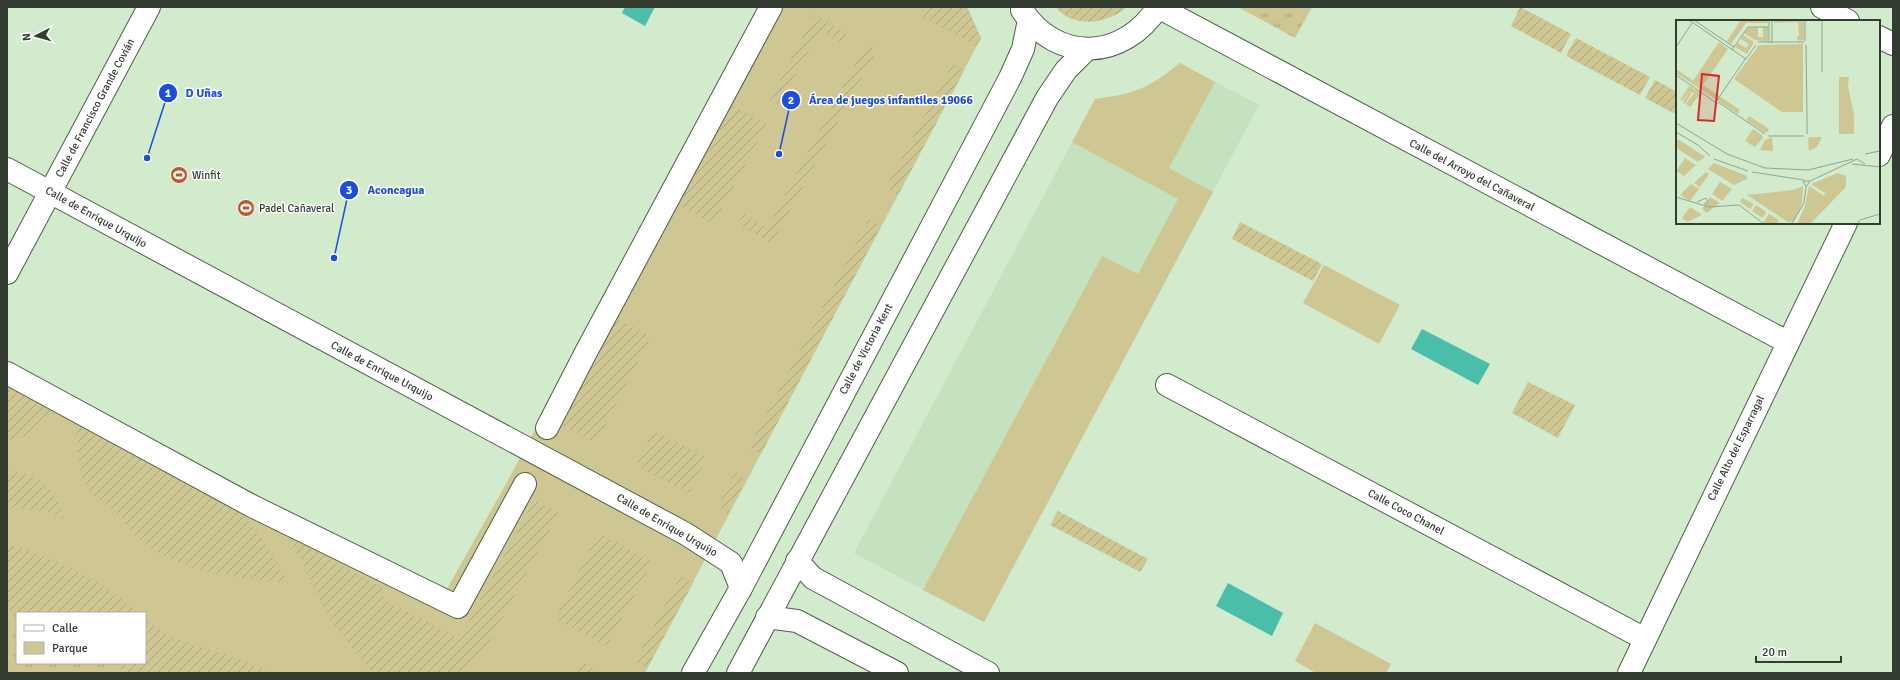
<svg xmlns="http://www.w3.org/2000/svg" width="1900" height="680" viewBox="0 0 1900 680" font-family="Signika,sans-serif">
  <defs>
    <pattern id="grass-tufts" width="24" height="20" patternUnits="userSpaceOnUse"><rect width="24" height="20" fill="#cec793"/><path d="M3 7l-1-3M5 7V3M7 7l1-3M15 17l-1-3M17 17v-4M19 17l1-3" fill="none" stroke="#a8a378"/></pattern>
    <pattern id="garden-furrows" width="10" height="10" patternUnits="userSpaceOnUse"><rect width="10" height="10" fill="#cec793"/><path d="M-1 1l2-2M0 10L10 0M9 11l2-2" fill="none" stroke="#a8a378"/></pattern>
  </defs>
  <rect width="100%" height="100%" fill="#d1ebcc"/>
  <polygon fill="#c4e2bd" points="1180,63 1259,105 984,622 854,553 1095,99 1119,96 1142,89 1160,79"/>
  <g fill="url(#grass-tufts)">
    <polygon points="1238,7 1312,7 1295,38"/>
    <polygon points="7,608 17,614 17,663 110,663 129,673 7,673"/>
  </g>
  <g fill="#cec793">
    <polygon points="760,7 967,7 981,38 645,673 128,673 109,663 145,663 145,613 17,614 7,609 7,362 444,594 506,484"/>
    <path d="M1180,63l35,19 -46,86 44,24 -229,430 -61,-32 179,-334 36,18 40,-75 -106,-57 23,-43c40,-5 54,-11 85,-36z"/>
    <polygon points="1324,265 1400,305 1379,344 1303,303"/>
    <polygon points="1315,623 1391,664 1386,673 1316,673 1295,661"/>
  </g>
  <g fill="url(#garden-furrows)">
    <polygon points="927,7 967,7 981,38 977,46 922,17"/>
    <path d="M1056,7h71c-19,17 -54,22 -71,0z"/>
    <polygon points="1520,7 1571,34 1561,53 1511,26"/>
    <polygon points="814,15 850,35 845,44 820,30 779,105 770,99"/>
    <polygon points="1576,38 1650,77 1640,95 1566,56"/>
    <polygon points="866,44 877,50 772,244 738,224 743,214 767,228"/>
    <polygon points="952,64 964,71 898,195 885,189"/>
    <polygon points="1655,80 1677,92 1677,115 1645,98"/>
    <polygon points="733,106 767,125 713,224 679,205"/>
    <polygon points="869,219 881,226 761,454 749,447"/>
    <polygon points="1240,222 1322,264 1313,281 1232,239"/>
    <polygon points="617,319 651,337 596,443 562,425"/>
    <polygon points="1528,382 1575,405 1558,438 1512,413"/>
    <path d="M7,386l48,25c-11,12 -30,32 -48,28z"/>
    <path d="M76,422l164,89 23,29 25,43c-47,-4 -110,-11 -147,-42 -10,-9 -17,-21 -27,-30 -10,-9 -24,-15 -30,-29 -7,-19 -7,-39 -8,-60z"/>
    <polygon points="653,431 707,458 689,493 636,466"/>
    <path d="M7,472c29,-2 52,20 57,48l-17,-9 -33,-3 -6,-2z"/>
    <polygon points="735,472 747,479 728,513 717,507"/>
    <polygon points="535,499 559,513 489,643 481,657 464,673 372,673 335,626 325,611 303,563 285,535 382,587 384,599 459,639"/>
    <polygon points="1058,511 1148,559 1140,572 1050,525"/>
    <polygon points="598,533 653,562 607,646 555,619"/>
    <path d="M7,544c47,13 95,37 132,69l-122,1 -10,-6z"/>
    <polygon points="680,576 693,583 647,668 635,662"/>
    <polygon points="145,618 158,629 177,639 252,664 272,673 129,673 110,663 145,663"/>
    <polygon points="580,661 597,670 595,673 572,673"/>
  </g>
  <g fill="#4abeaa">
    <polygon points="625,7 655,7 645,26 622,13"/>
    <polygon points="1422,329 1490,364 1478,385 1411,349"/>
    <polygon points="1228,583 1283,613 1272,636 1216,606"/>
  </g>
  <g fill="none" stroke-linecap="round" stroke-linejoin="round">
    <g stroke="#4b6146" stroke-width="24">
      <g id="minor">
        <polyline points="1158,7 1787,342"/>
        <polyline points="1822,7 1848,21"/>
        <polyline points="1879,37 1893,44"/>
        <polyline points="1879,155 1893,126"/>
        <polyline points="7,169 686,534 731,563 741,588"/>
        <polyline points="7,273 149,7"/>
        <polyline points="7,373 252,506 458,607 525,484"/>
        <polyline points="1167,385 1645,639"/>
        <polyline points="547,428 585,354 771,7"/>
        <polyline points="797,561 813,578 988,673"/>
        <polyline points="767,617 797,621 897,673"/>
        <polyline points="1629,673 1846,223"/>
      </g>
    </g>
    <g stroke="#4b6146" stroke-width="24">
      <g id="major">
        <path d="M1022,10c35,54 102,50 136,-3"/>
        <polyline points="693,673 741,588 1010,78 1023,49 1029,20"/>
        <polyline points="738,673 1047,98 1066,70 1087,49"/>
      </g>
    </g>
    <use href="#minor" stroke="#fff" stroke-width="22"/>
    <use href="#major" stroke="#fff" stroke-width="22"/>
  </g>
  <defs>
    <g id="stadium-disc" transform="scale(0.9)"><circle r="9.5" fill="#be572b" stroke="#fff"/><path d="M0-5a6.5 5 0 1 0 0 10a6.5 5 0 1 0 0-10ZM-3.5-1.8h7v3.6h-7Z" fill="#fff"/></g>
  </defs>
  <g fill-rule="evenodd">
    <use href="#stadium-disc" x="179" y="175"/>
    <use href="#stadium-disc" x="246" y="208"/>
  </g>
  <g text-anchor="middle" dominant-baseline="central" stroke-width="3" stroke-linejoin="round" paint-order="stroke">
    <g font-size="11" fill="#323c30" stroke="#fff">
      <text transform="translate(95 108) rotate(-62)">Calle de Francisco Grande Covián</text>
      <text transform="translate(1472 175) rotate(28)">Calle del Arroyo del Cañaveral</text>
      <text transform="translate(96 217) rotate(29)">Calle de Enrique Urquijo</text>
      <text transform="translate(866 349) rotate(-62)">Calle de Victoria Kent</text>
      <text transform="translate(382 371) rotate(28)">Calle de Enrique Urquijo</text>
      <text transform="translate(1736 448) rotate(-64)">Calle Alto del Esparragal</text>
      <text transform="translate(1406 512) rotate(28)">Calle Coco Chanel</text>
      <text transform="translate(667 525) rotate(30)">Calle de Enrique Urquijo</text>
    </g>
    <g font-size="11" fill="#323c30" stroke="#fff" text-anchor="start">
      <text x="192" y="175">Winfit</text>
      <text x="259" y="208">Padel Cañaveral</text>
    </g>
  </g>
  <g transform="translate(1676 20)">
    <rect width="204" height="204" fill="#d1ebcc"/>
    <path d="M82,7v10h5v-10h5v15l-13,-2 -11,-7 4,-5zM67,15l11,7 -7,12 -12,-7 3,-4 8,5 3,-4 -8,-5zM43,22l5,4 -26,38 -5,-3zM127,24v68h-21l-48,-33 25,-34zM163,57h10l-1,10 6,28v19h-15zM13,66l12,7 -11,14 -4,-3 8,-11 -2,-1 -7,12 -2,-2 7,-12 -8,11 -2,-1zM77,109l9,6 1,3 -8,9 -10,-6zM96,117l1,14 -13,-1 5,-10zM134,117h12l-5,10 -8,4 -1,-12zM0,118l11,7 18,12 -7,5 -22,-14zM9,138l11,7 -12,11 -8,-5zM38,143l33,13v3l-13,6 -26,-16zM30,152l3,2 -9,13 -6,-4zM162,153l8,3v11l-36,37h-13l8,-18 4,-20 15,10 1,-3 -14,-9zM44,162l12,7 -10,12 -10,-7zM15,164l8,5 -9,12 -10,-6zM127,166l-1,18 -8,17 -6,1 -41,-27 46,-5zM34,177l10,6 -13,10 -5,-4zM66,178l12,6 -4,5 -10,-7zM80,185l10,7 -3,6 -11,-7zM14,187l12,8 -15,7 -5,-4zM93,194l10,6 -2,4h-15z" fill="#cec793"/>
    <path d="M65,0h27v3h-22l-15,21 -4,-3zM98,0h30v20l-5,1 -3,-4 3,-1 -1,-14 -24,1zM48,26l4,3 -25,36 37,25 -2,4 -62,-41v-4l22,15zM73,96l20,13 -2,3h-3l-18,-12z" fill="#cec793"/>
    <path fill="none" stroke="#91a58e" stroke-width="1" d="M13,0l57,39 10,-14M18,0l40,27 -2,3M93,0v23M96,0v23M146,0v52M129,21v-21M82,22h46M130,25l1,70M0,27l16,-24M58,27l14,-20h21M0,55l42,29M41,80l29,-42M42,82l47,32M131,95v19M0,103l51,31 38,14 43,2 45,-11M0,112l22,13 12,11M92,116h36M189,134l15,-3M38,139l34,12M176,144l28,3M76,152l52,8M130,167l4,-6 47,-22 8,5M0,177l33,10 30,-2 25,19M21,182l9,-4 2,4 -4,2M116,203l12,-20 2,-16 -3,-6h7M181,204l3,-4 20,-6"/>
    <path fill="#d62828" fill-opacity="0.15" stroke="#d62828" stroke-width="2" d="M26,54l17,2 -5,45 -16,-1z"/>
    <rect width="204" height="204" fill="none" stroke="#323c30" stroke-width="2"/>
  </g>
  <path fill="none" stroke="#1d4ed8" stroke-width="1.5" d="M147 158L168 93M779 154L791 100M334 258L349 190"/>
  <g fill="#1d4ed8" stroke="#fff" stroke-width="1.5">
    <circle cx="147" cy="158" r="4"/>
    <circle cx="779" cy="154" r="4"/>
    <circle cx="334" cy="258" r="4"/>
    <circle cx="168" cy="93" r="10"/>
    <circle cx="791" cy="100" r="10"/>
    <circle cx="349" cy="190" r="10"/>
  </g>
  <g font-size="12" text-anchor="middle" font-weight="bold" fill="#fff">
    <text x="168" y="97">1</text>
    <text x="791" y="104">2</text>
    <text x="349" y="194">3</text>
  </g>
  <g font-size="12" text-anchor="middle" font-weight="bold" fill="#1d4ed8" stroke="#fff" stroke-width="3" stroke-linejoin="round" paint-order="stroke">
    <text x="204" y="97">D Uñas</text>
    <text x="891" y="104">Área de juegos infantiles 19066</text>
    <text x="396" y="194">Aconcagua</text>
  </g>
  <rect width="1900" height="680" fill="none" stroke="#323c30" stroke-width="16"/>
  <rect x="16" y="612" width="130" height="52" fill="#ffffff" stroke="#adb1ac"/>
  <rect x="24" y="625" width="20" height="6" fill="#ffffff" stroke="#adb1ac"/>
  <text x="52" y="632" font-size="12" fill="#323c30">Calle</text>
  <rect x="24" y="642" width="20" height="12" fill="#cec793" stroke="#adb1ac"/>
  <text x="52" y="652" font-size="12" fill="#323c30">Parque</text>
  <g transform="translate(36 36) rotate(264)" stroke="#ffffff" stroke-width="3" paint-order="stroke">
  <path d="M0-3L7 15L0 10L-7 15Z" fill="#323c30"/>
  <text y="-6" font-size="11" font-weight="bold" text-anchor="middle" fill="#323c30">N</text>
  </g>
  <path d="M1756 656v6h85v-6" fill="none" stroke="#323c30" stroke-width="2"/>
  <text x="1762" y="656" font-size="12" fill="#323c30" stroke="#ffffff" stroke-width="3" paint-order="stroke">20 m</text>
</svg>
